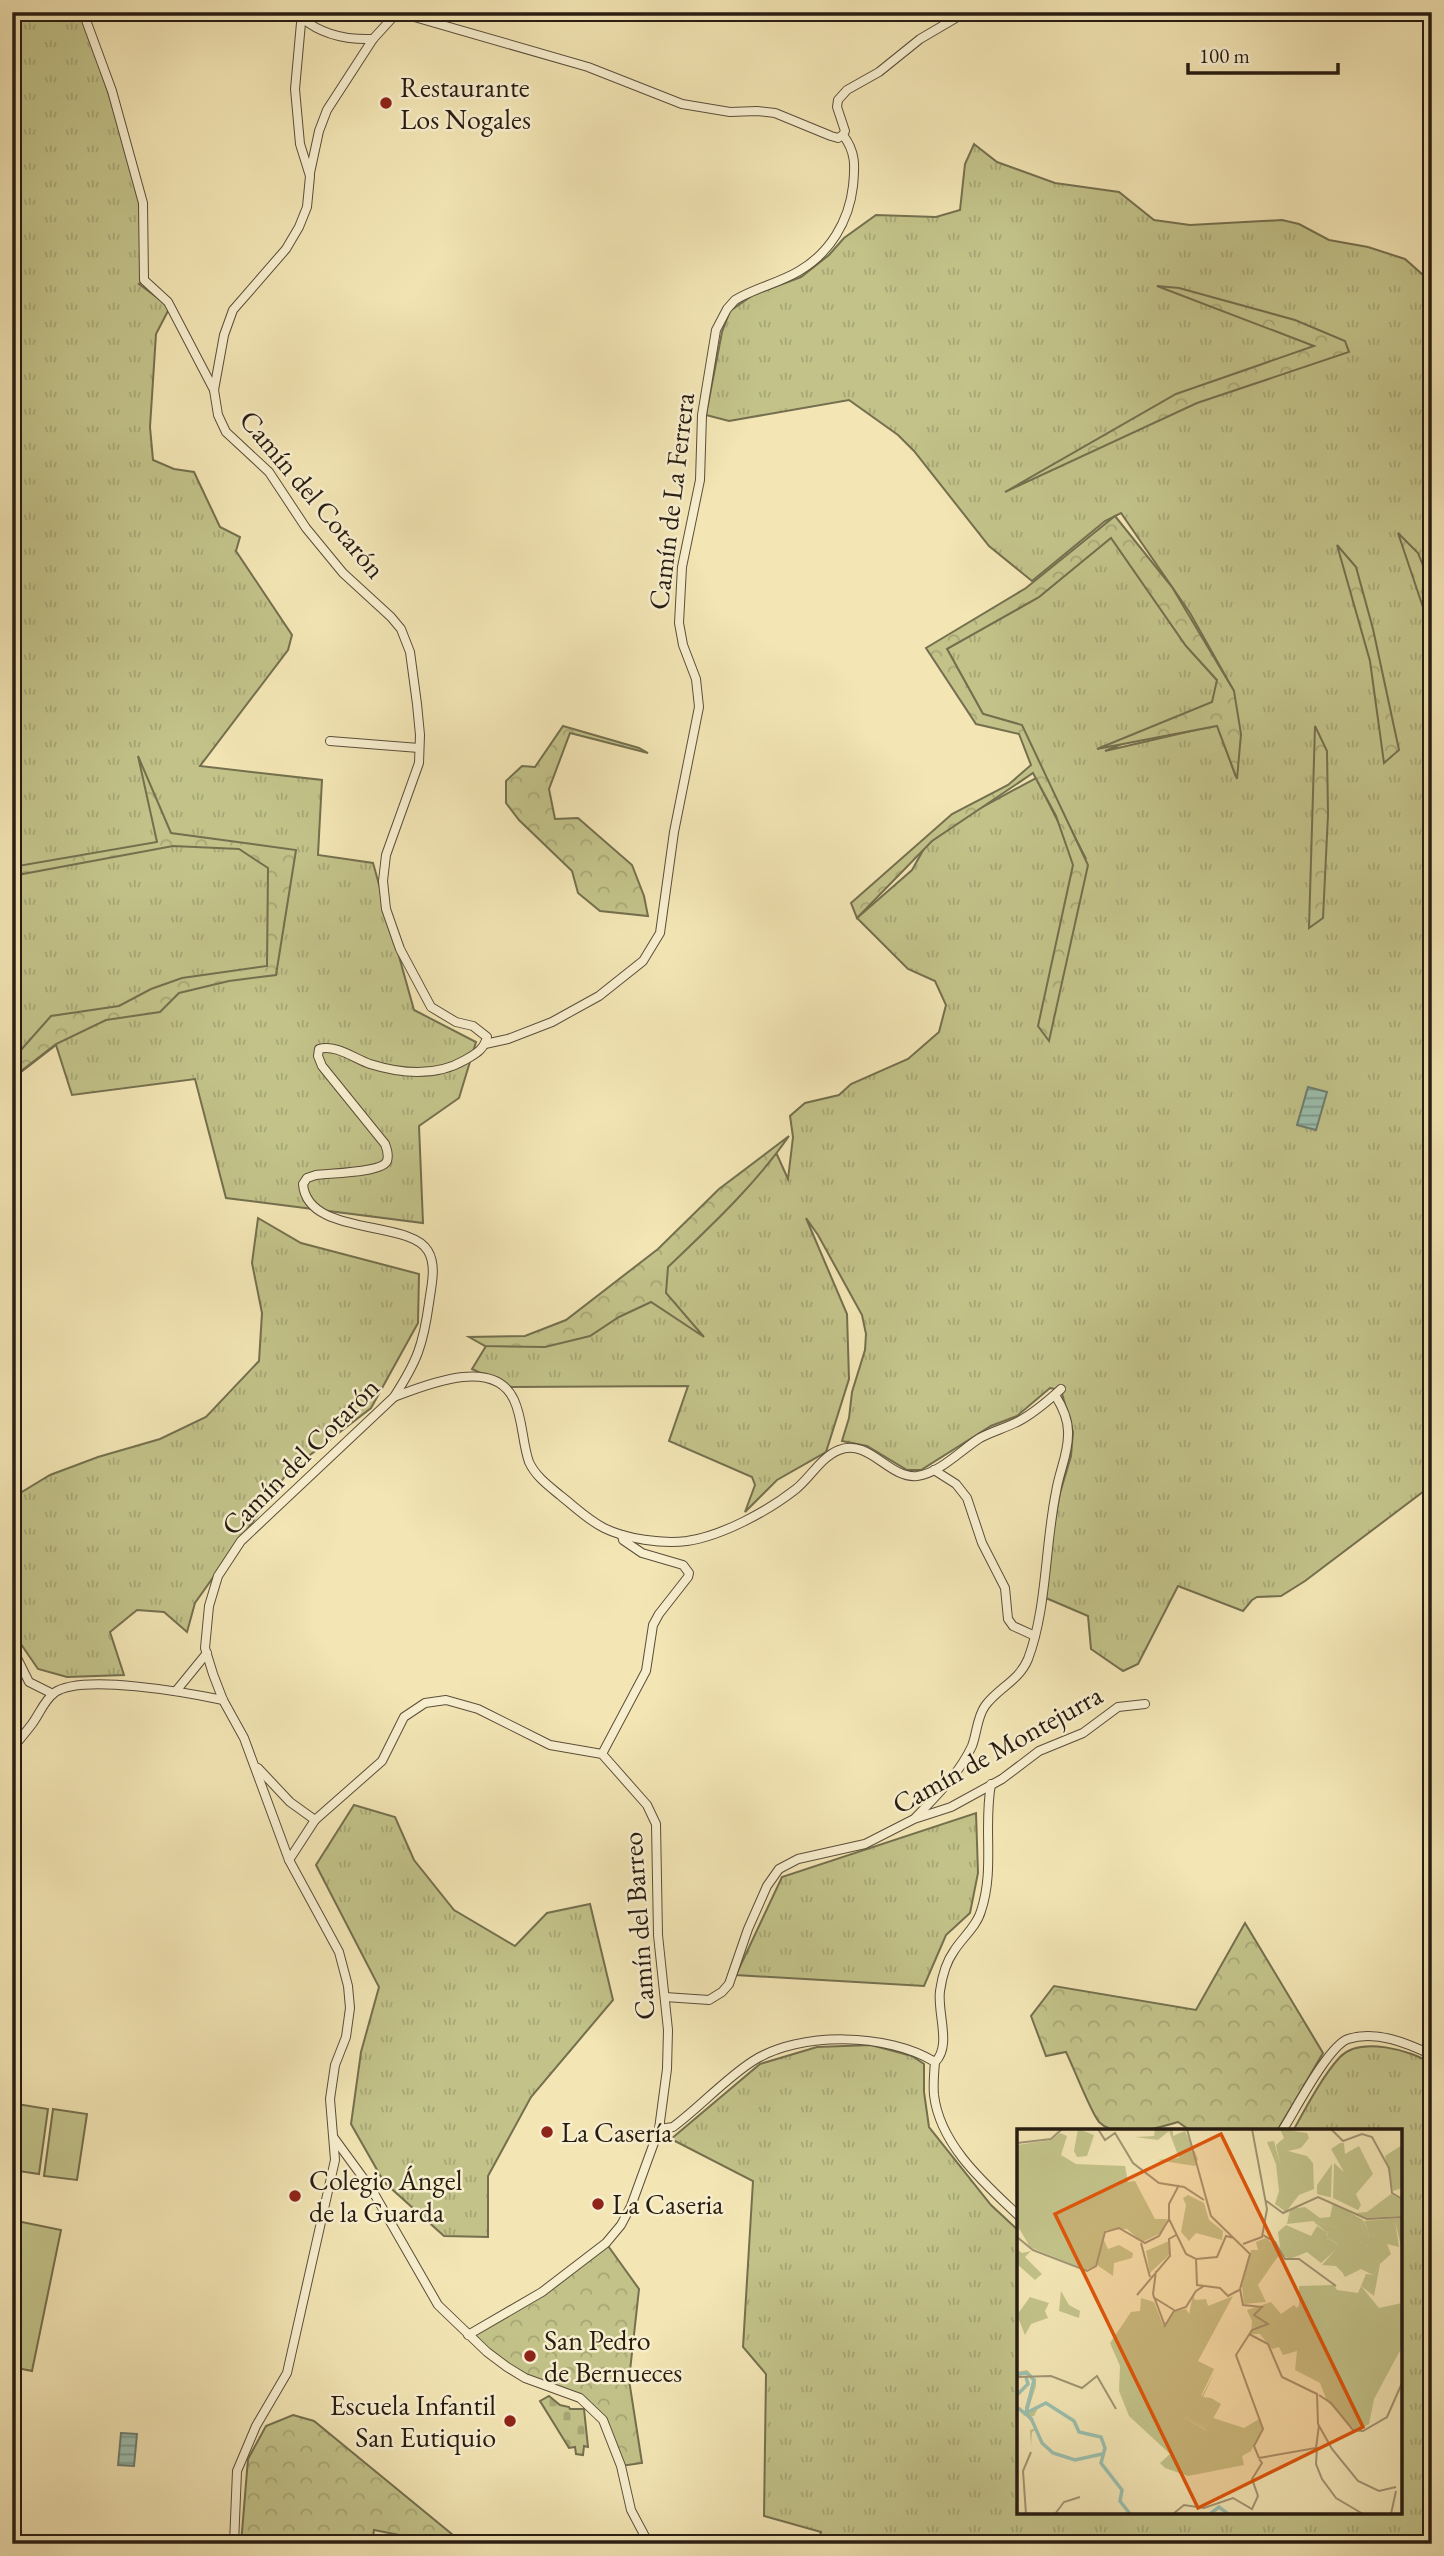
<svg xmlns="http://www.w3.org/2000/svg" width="1444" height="2556" viewBox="0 0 1444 2556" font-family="'EB Garamond',serif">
  <defs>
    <pattern id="grass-tufts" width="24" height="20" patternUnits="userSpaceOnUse" patternTransform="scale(1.75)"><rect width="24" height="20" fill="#c2c289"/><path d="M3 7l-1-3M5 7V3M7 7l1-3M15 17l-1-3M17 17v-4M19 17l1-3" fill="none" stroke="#a7a675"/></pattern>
    <pattern id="forest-crowns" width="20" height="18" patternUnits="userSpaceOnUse" patternTransform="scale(1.75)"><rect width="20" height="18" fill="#c2c289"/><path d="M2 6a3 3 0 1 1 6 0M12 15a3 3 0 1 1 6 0" fill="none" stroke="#a7a675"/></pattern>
    <pattern id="cemetery-stones" width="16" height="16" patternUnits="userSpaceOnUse" patternTransform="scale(1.75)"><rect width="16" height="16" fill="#c2c289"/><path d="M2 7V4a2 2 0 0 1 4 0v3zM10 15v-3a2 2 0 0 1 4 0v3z" fill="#a7a675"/></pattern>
    <pattern id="water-rules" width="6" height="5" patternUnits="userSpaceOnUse" patternTransform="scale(1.75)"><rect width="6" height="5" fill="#9bbfaf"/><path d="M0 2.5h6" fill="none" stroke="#7e9a8d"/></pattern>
  </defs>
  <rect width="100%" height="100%" fill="#f3e5b4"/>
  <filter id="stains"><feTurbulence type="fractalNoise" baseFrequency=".00286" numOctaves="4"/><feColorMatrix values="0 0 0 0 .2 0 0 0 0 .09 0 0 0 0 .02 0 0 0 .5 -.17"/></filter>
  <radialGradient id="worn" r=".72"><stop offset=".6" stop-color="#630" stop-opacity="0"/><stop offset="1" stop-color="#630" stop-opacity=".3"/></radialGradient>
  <g fill="url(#grass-tufts)" stroke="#746f4e" stroke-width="2">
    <polygon points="12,12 83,12 143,203 144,280 139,284 170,307 156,334 150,427 153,460 174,469 194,472 220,527 240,537 236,551 292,635 288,650 200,766 322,780 318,855 373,863 414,1010 476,1042 459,1098 419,1126 423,1223 226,1198 195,1079 72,1095 56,1045 12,1079"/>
    <polygon points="974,144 997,162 1055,183 1119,192 1154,220 1190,225 1282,220 1299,224 1329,240 1368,247 1405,259 1432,283 1432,1485 1305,1581 1281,1596 1257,1597 1252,1600 1243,1611 1178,1586 1138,1664 1123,1671 1091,1649 1088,1616 1046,1598 1049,1554 1060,1493 1071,1456 1073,1432 1061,1390 1050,1388 1017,1416 991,1426 921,1470 907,1470 867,1446 842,1441 849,1418 852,1392 865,1350 866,1334 862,1315 818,1235 806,1218 847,1314 849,1379 826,1452 777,1480 745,1512 755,1485 752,1477 669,1441 688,1386 511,1387 472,1369 486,1346 527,1345 647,1272 774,1148 788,1179 793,1137 790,1116 805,1103 839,1095 851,1084 908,1059 939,1032 946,1005 935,981 908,969 857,918 912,870 926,845 975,811 1036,778 1073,851 1085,857 1018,724 983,714 947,649 1039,597 1111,537 1186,646 1217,680 1216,704 1105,751 1217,725 1236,777 1234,691 1190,613 1121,513 1105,521 1032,581 989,546 914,451 898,435 849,400 729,421 706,415 722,332 730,311 753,295 801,277 829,255 844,238 876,215 936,217 960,210 965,164"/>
    <polygon points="258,1218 301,1243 419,1274 418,1323 371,1408 288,1472 195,1603 187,1632 164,1612 137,1610 110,1632 124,1675 67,1677 38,1669 12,1631 12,1498 50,1475 98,1457 160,1439 206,1417 259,1361 262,1313 252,1263"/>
    <polygon points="354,1805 395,1817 414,1860 454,1910 515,1946 547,1913 590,1904 613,2000 531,2097 488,2176 488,2237 444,2236 384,2182 351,2124 361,2052 379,1987 316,1865"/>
    <polygon points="976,1813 978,1873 970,1913 946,1935 924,1986 736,1975 782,1877"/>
    <path d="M871,2045l41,11 12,8v28l5,35 62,78 28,26v281h381v-381h-107c12,-22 30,-56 47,-74 20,-21 71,-7 92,7v480h-614l3,-12 -57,-16 2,-142 -23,-27 10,-166 -82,-42 89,-75 57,-17z"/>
  </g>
  <g fill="url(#forest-crowns)" stroke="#746f4e" stroke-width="2">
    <polygon points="1157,286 1179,288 1295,320 1345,341 1349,352 1197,403 1005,492 1176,394 1314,346"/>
    <polygon points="1115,516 1172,587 1234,691 1241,734 1237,779 1217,726 1097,749 1212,702 1217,680 1186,646 1111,538 1039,597 947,649 983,714 1022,725 1088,865 1049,1041 1038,1026 1073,865 1056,816 1033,773 932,841 857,918 851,903 952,814 1008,785 1031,765 1019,734 976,724 926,648 1026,588"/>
    <polygon points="1398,533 1418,553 1432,588 1432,634"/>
    <polygon points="1337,545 1356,567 1373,629 1399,750 1384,763 1370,661"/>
    <polygon points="563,726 639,748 648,753 570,733 549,789 555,819 578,818 632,865 644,896 648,916 600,911 578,893 572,871 519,820 506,803 506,781 522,766 535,767"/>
    <polygon points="1315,726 1327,751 1328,815 1323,918 1309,928"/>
    <polygon points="138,756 171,833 296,850 276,975 229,981 179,993 160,1012 106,1020 56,1044 12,1078 12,1060 51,1016 119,1006 151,989 182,978 267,966 268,868 239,849 173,846 12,876 12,867 157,842"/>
    <path d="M789,1136c-34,49 -77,89 -121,131l-2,26 38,44 -53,-35 -32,15 -29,19 -45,11 -60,-1 -16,-9 56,-1 41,-16 92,-71 61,-60z"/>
    <path d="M1245,1923l78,130 -46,78h-86l-13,-9c-21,6 -60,19 -79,0 -8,-9 -26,-56 -33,-70l-20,4 -15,-40 23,-30 142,24z"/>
    <polygon points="606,2243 639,2289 629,2380 642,2463 621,2466 603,2420 589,2406 525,2378 468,2335 542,2292"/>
    <polygon points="293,2415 314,2421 464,2544 444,2544 374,2530 372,2544 241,2544 248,2459 266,2426"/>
  </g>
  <polygon fill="url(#cemetery-stones)" stroke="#746f4e" stroke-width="2" points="549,2396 560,2405 569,2407 570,2409 584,2409 588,2447 584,2446 583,2455 576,2454 575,2447 569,2448 540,2401"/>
  <g fill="#c2c289" stroke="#746f4e" stroke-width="2">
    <polygon points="17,2104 48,2109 39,2174 12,2170 12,2139"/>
    <polygon points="53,2109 87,2114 77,2180 44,2176"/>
    <polygon points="12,2220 61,2230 32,2371 12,2367"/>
  </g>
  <g fill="url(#water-rules)" stroke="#6d7e70" stroke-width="2">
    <polygon points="1308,1087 1327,1092 1316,1130 1297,1125"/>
    <polygon points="121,2433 137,2434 134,2466 118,2465"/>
  </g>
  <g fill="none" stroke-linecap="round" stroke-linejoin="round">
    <g stroke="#5a4e3a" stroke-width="10">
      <g id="minor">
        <polyline points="83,12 112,91 143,203 144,280 168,302 214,390"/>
        <path d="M302,18c20,17 45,22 71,21"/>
        <polyline points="843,135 845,131 837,107 838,100 847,90 879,72 920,39 966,12"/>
        <polyline points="310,173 319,131 327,110 373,39 394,16 404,14 588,67 682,104 730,112 757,111 775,113 831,136 838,138 843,135"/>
        <polyline points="330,741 419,748"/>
        <path d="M485,1044l23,-5 44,-17 47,-26 44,-35 17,-28 14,-101 25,-125 -3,-28 -13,-34 -4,-22 3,-56 18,-87 2,-65 14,-85 11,-21 8,-9c20,-12 44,-17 64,-29 31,-18 50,-50 54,-85 2,-20 3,-34 -10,-51"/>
        <path d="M394,1397c32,-12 100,-41 120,3 9,19 8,42 15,62 7,15 20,24 32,34 14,11 27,24 43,32 22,11 58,16 83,13 35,-5 81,-30 109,-52 14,-11 25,-32 43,-39 30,-12 50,29 78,26 23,-3 44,-26 63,-38 13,-7 26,-10 39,-17 15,-8 30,-21 42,-32"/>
        <polyline points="934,1470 956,1484 967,1498 982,1543 1005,1588 1008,1619 1013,1626 1035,1636"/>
        <polyline points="12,1648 29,1682 53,1694"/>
        <polyline points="176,1691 207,1653"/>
        <path d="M12,1749c7,-9 14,-17 20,-25 8,-11 12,-23 22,-31 27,-20 135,0 169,7"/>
        <polyline points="602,1754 646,1671 653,1625 659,1614 688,1577 689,1573 683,1565 642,1553 623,1540 622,1535"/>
        <polyline points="258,1768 290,1802 315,1820 382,1761 404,1717 425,1703 446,1700 478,1709 550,1745 602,1754 647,1805 656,1824 658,1935 668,2030 667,2069 659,2129 631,2206 621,2225 606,2243 542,2292 468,2335"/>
        <path d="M916,1817c21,-22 43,-43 56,-71 5,-13 5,-29 13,-40 13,-18 34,-25 43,-47 19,-50 17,-114 28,-167 3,-20 12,-37 12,-57 1,-14 -6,-29 -13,-40"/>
        <polyline points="289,1860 315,1820"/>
        <polyline points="665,1997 709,2000 722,1992 729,1984 748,1929 767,1886 779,1869 798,1859 865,1844 914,1819 951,1807 1002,1779 1039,1751 1083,1733 1118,1707 1145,1704"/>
        <path d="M935,2062c17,-16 2,-49 5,-71 2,-14 6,-29 14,-40 8,-13 23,-25 27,-40 14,-42 2,-84 10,-127"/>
        <path d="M659,2129l14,-2c27,-20 52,-48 80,-66 47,-30 135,-28 182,1 -1,11 -2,22 -1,33 6,50 50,88 85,121"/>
        <path d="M1282,2131c13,-20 46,-85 66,-92 28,-9 59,4 84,16"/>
        <polyline points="334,2138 372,2190 438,2305 487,2352 507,2367 525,2378 580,2398 603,2420 621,2466 631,2510 649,2544"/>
        <path d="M234,2544l3,-73 19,-45 31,-53 48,-213 -5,-61 5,-34 11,-28 4,-29 -2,-22 -9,-34 -50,-92 -45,-122 -21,-38 -10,-26 -8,-26 4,-42 9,-30 23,-35 153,-144c23,-36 29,-51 35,-94 2,-16 8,-37 -1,-52 -18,-32 -121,-14 -125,-67l4,-6 9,-3c13,-2 66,-2 71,-14 2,-6 0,-12 -2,-17l-63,-78 -4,-10 1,-7c17,-5 36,10 51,15 32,10 66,13 95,-4 10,-6 19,-10 22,-23l-14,-11 -17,-4 -25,-15 -31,-58 -14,-40 -3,-28 3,-26 33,-92 1,-28 -3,-31 -7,-52 -9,-23 -10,-12 -48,-44 -37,-45 -37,-56 -43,-40 -8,-17 -4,-25 10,-55 9,-25 53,-61 13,-22 8,-20 3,-31 -10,-32 -5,-55 7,-77"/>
      </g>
    </g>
    <use href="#minor" stroke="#f7eece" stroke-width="8"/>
  </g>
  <g fill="#8f2418" stroke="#f7eece" stroke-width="2.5">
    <circle cx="386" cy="103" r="7"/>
    <circle cx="547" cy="2132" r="7"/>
    <circle cx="295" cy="2196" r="7"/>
    <circle cx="598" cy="2204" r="7"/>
    <circle cx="530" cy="2356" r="7"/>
    <circle cx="510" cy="2421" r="7"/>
  </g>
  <g text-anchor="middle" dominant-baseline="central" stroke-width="5" stroke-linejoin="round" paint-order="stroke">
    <g font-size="28" fill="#271c12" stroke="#f7eece" text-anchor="start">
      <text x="400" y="87">Restaurante<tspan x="400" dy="32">Los Nogales</tspan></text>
      <text x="561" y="2132">La Casería</text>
      <text x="309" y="2180">Colegio Ángel<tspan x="309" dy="32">de la Guarda</tspan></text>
      <text x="612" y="2204">La Caseria</text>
      <text x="544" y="2340">San Pedro<tspan x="544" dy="32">de Bernueces</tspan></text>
      <text x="496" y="2405" text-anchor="end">Escuela Infantil<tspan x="496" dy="32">San Eutiquio</tspan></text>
    </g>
    <g font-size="28" fill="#271c12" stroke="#f7eece">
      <text transform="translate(313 494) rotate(50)">Camín del Cotarón</text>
      <text transform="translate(671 501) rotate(-83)">Camín de La Ferrera</text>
      <text transform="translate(300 1456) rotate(-45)">Camín del Cotarón</text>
      <text transform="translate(997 1749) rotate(-29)">Camín de Montejurra</text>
      <text transform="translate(638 1926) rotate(-94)">Camín del Barreo</text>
    </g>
  </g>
  <g transform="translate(1017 2129)">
    <rect width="385" height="385" fill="#f3e5b4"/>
    <path d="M61,0l16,6 -7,21 -10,1 -3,-6zM263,0l27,4 2,5 -8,10 -13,3 19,5 6,7 1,26 -15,6 -13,17 -11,-8 4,-13 -3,-27 -9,-22 7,-1 6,23 -4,-19 8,-7zM385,0v59l-9,3 -8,-35 17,-11zM43,4l7,3 -6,19 15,9 49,2 3,16 7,-1 20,38h12l-6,14 -19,9 -15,-13 -21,1 -11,36 -9,4 -56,-23 -13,-22v-80l34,-5zM323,14h4l1,11 14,-8 14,28 -17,20 -2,-4 7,15 -3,5 -25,-12 1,-35 10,9 -13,-23zM315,35l-1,33h-2l-12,-3v-9zM374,65l11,6 -1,16 -33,2 -12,-5 11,-1zM171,66l16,8 5,17 14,11 -1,9 -26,-7 -7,8 -8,-9 5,-27 -3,-7zM316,74l30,17 -2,6 8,12 -4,6 -6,-2 8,4 4,-9 13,-2 -14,1 -6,-15 38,-3v32l-7,-29 4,26 -12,-3 4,10 -11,10 -4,-4 3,5 -6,10 -12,-6 -16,8 -5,-9 8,-9 -8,-13 -19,17 -14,-11 -17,7 -9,-4 -3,-23 8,-7 25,11 6,-10 9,6 2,10 10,2 -10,-6 -1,-8 11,-2 -25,-7 -26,3 3,-15 15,-2 15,11 10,-1zM249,109l11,9 2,8 -21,30 8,17 -22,2 -2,-18 9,-36h7l-2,-8zM152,112v14l-19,18 -4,-22zM317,156l3,5 21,3 3,-7 18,22 23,-5v44l-28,52 -5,25 -13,7 -29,-30 -7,-18 -25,-13 2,-19 -14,4 -4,-8 -7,2 -12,-15h-9l1,-13 -5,-11 24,-8 10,12 13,-9 5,5v-24zM176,166l2,5 11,-1 2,7 25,-10 -35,65 16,8 -13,27 18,9 -13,22 -20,-10 5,-11 -8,11 23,13 7,-12 31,10 15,-9 3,10 -11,22 -9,5 2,9 -56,11 -23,-8 -5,-5 10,-9 -41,-38 -10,-25 1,-25 -10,-23 21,-31 9,-1 1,-13 13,4 10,25 11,-16 11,-2 3,5zM13,168l19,6 -4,8 3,7 -17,6 -6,11 -8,-20z" fill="#c2c289"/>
    <path d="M138,0h18v7l12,-5 13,28 -3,7 -38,-6 22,-2 -10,-27 -11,9 -23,-3 19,-1zM346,91l7,16 14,-2 -1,-13 1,14 -13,3 7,11 -4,7 6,8 -6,32 -13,-10 5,-12 7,1 6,-10 -7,-8 5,-8 -6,-8 -4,5 -7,-2 9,-6 -8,-12zM296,92l25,7 11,7 -22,-5 1,8 15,10 5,11 -6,13 -6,-6 -14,-1 17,-19 -11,-3 -2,-11zM86,109l5,11 11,-4 14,8 -1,5 -18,5 -1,13 -16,-11zM0,120l5,4 9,-2 -6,6 17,17 -7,6 -18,-16zM300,160l1,12 21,-2 3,2 1,1h-39l-3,11 -22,18 5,11 43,-24 -28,21 6,9 -8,-7 -15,5 -5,-16 26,-29h14zM44,162l8,14 11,6 -1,7 -20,-7zM168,237l7,22 10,8 13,-25 -12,26 8,1 10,6 -14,26 -24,-13 -5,-10 6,4 12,-9 -10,15 20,10 12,-21 -12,-5 -16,-13zM10,241l9,9v7l-8,25 11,-5 -5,10h-5l8,13 -5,3 -1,14 -1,-16 6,-2 -10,-12 -1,-9 8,-26 -5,-7 -11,2v-4z" fill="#c2c289"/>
    <path fill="none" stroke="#9bbfaf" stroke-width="3.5" d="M0,245l10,-1 7,7 -8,33 20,-10 28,18 5,11 22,5 4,11 -4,15 21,27 -2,11 10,13M0,266l11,-11 -2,-7M1,279l13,10 11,25 11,10 22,7 27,-6M193,385l9,-7 9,7"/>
    <path fill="none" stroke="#a19573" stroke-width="2" d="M81,0l7,11 10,-7 18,30 26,20 25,4 20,13M170,0l24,87 39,38 -10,35 3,16 19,2 -8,8 14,9 -16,6 -16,25 27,74 -9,17 5,12M314,0l12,12 19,-7 10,3 17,31 3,25 10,6M0,14l34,-4 11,-10M162,56l-10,19v15l17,35 10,5 21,-2 9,-21 8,2M248,71l18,13 35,-16 49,22 35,-2M246,106l12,7 10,17h14l37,27M0,108l16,13 54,21 9,-5 9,-34 14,-4 26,15 14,-7 10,-17M124,114l9,34M226,115l19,-7 5,-28 -15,-80M179,130l1,26 23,3 8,8 11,-6M139,142l-3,23 12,32M120,166l33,-39 -1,-17 7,-4M136,168l21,13M147,198l10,-16 12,-4 10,-16 8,-5M232,205l19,10 14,33 35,17 1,30 14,25 26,32 21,10 17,-4M0,248l34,-1 31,12 15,-12 19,33M302,266l12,8 22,27 10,1 24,-14 15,-34M300,318l-1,17 6,15 14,19 27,16M242,329l57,-10 3,-23M9,385l-3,-43 8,-19M38,385l9,-12 16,-5M156,385l11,-9 20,3 29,-10 19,11 6,-13 -6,-17 10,-16 -3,-4M374,385l5,-23"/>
    <path fill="#de560c" fill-opacity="0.15" stroke="#de560c" stroke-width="3.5" d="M204,5l142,293 -165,81 -143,-294z"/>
    <rect width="385" height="385" fill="none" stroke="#271c12" stroke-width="3.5"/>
  </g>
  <rect width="1444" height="2556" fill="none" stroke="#f3e5b4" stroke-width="42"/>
  <rect x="14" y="14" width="1416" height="2528" fill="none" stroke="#271c12" stroke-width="3.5"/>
  <rect x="21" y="21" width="1402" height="2514" fill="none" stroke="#271c12" stroke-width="2"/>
  <path d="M1188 63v10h150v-10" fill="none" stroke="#271c12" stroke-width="3.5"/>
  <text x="1199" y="63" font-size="21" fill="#271c12" stroke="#f7eece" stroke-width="5" paint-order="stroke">100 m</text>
  <rect width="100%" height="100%" filter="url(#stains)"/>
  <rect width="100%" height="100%" fill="url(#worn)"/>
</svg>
